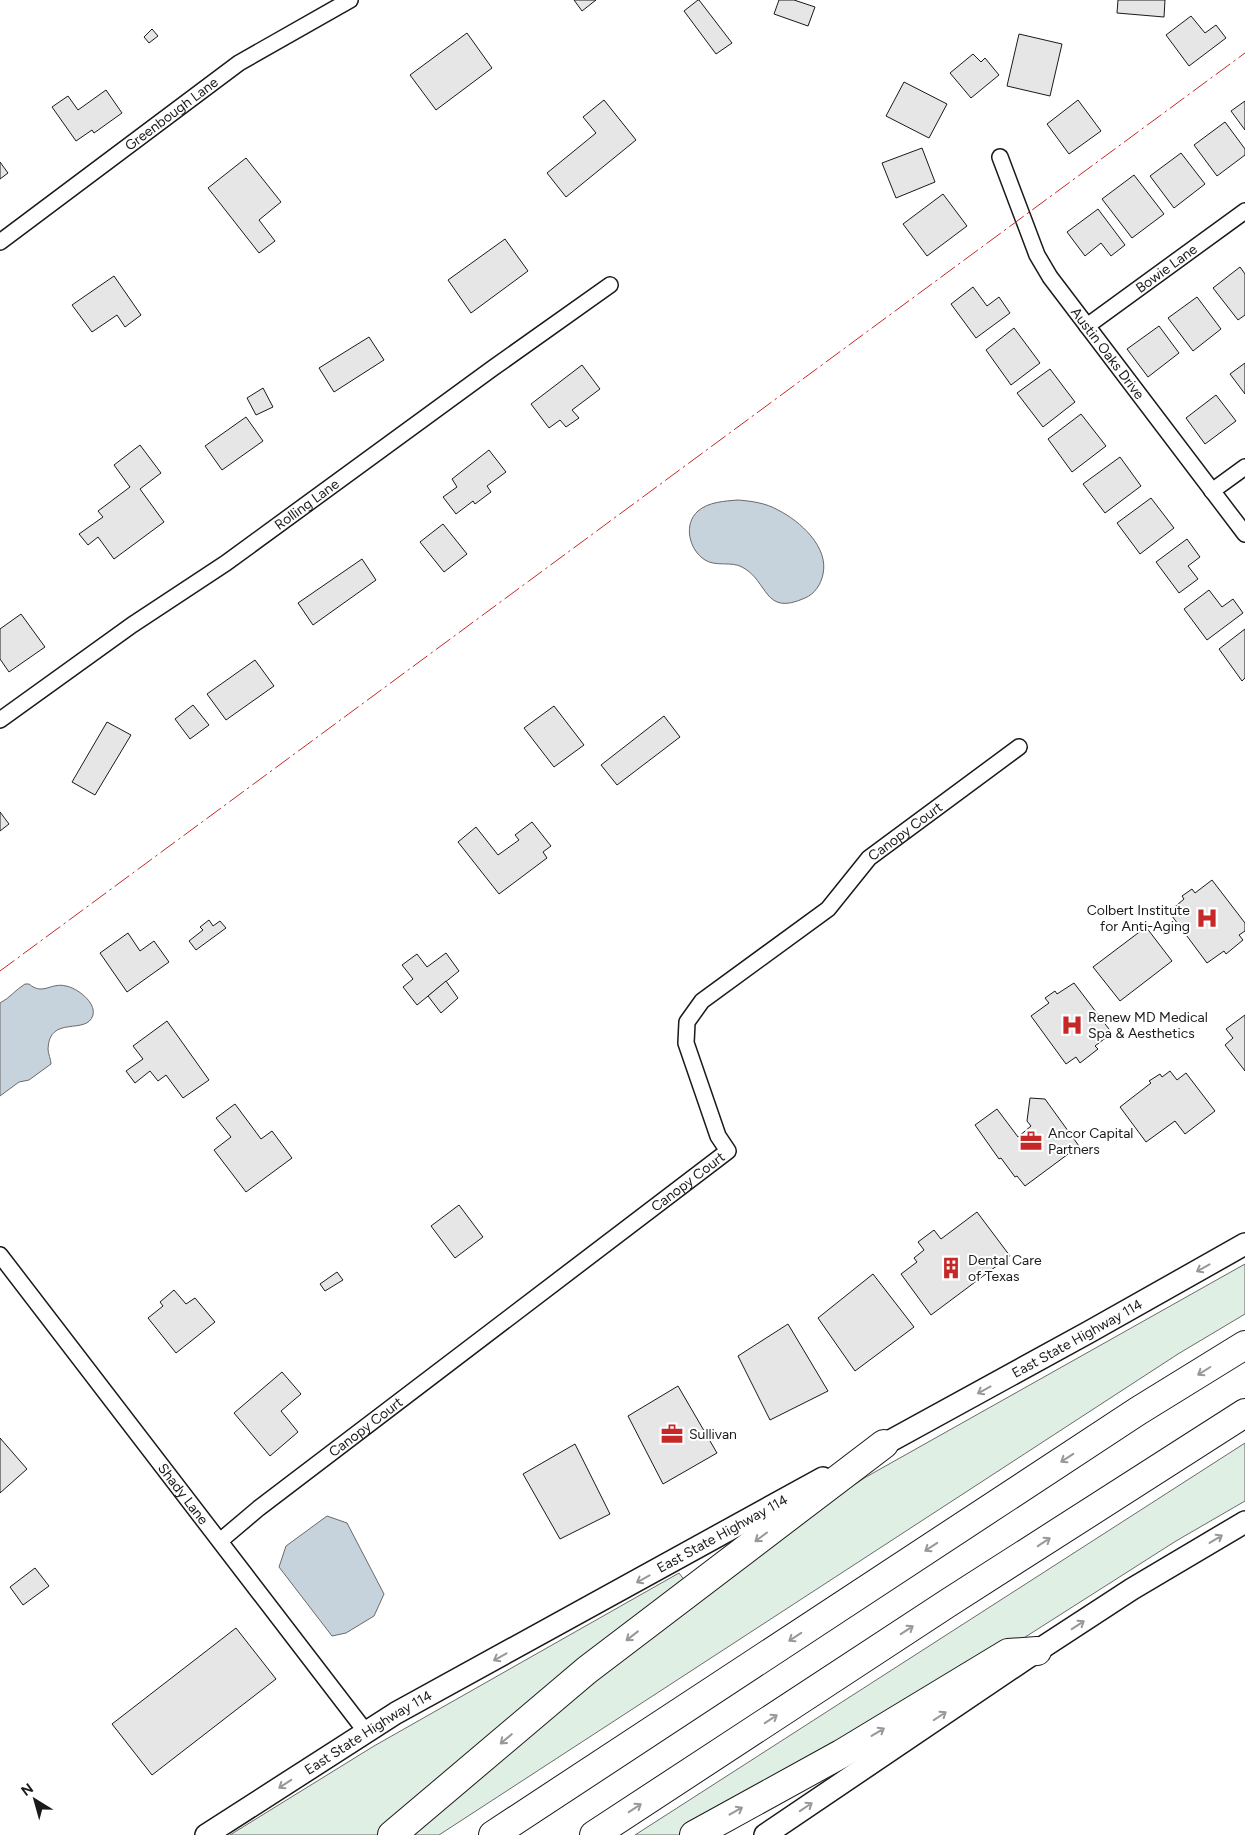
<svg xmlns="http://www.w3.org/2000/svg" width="1245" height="1835" viewBox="0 0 1245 1835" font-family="Figtree,sans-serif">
  <rect width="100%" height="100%" fill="#fff"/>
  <g fill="#e0efe3" stroke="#6a6a6a">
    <polygon points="1245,1264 1245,1314 1178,1354 439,1835 403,1835 494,1758 840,1494 866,1477"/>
    <polygon points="1245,1443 1245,1501 1176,1541 975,1669 682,1835 635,1835"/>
    <polygon points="679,1573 685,1581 377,1835 230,1835 374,1746"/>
  </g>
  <g fill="#c6d2dc" stroke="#6a6a6a">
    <path d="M738,500c13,1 28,3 40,10 22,11 51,37 45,64 -2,10 -8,20 -18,24 -42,19 -36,-17 -63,-31 -11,-6 -26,0 -37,-7 -16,-10 -22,-36 -7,-49 10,-9 27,-10 40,-11z"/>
    <path d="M25,984h4c14,12 22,-2 37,2 11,2 30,16 27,29 -6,21 -44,-1 -45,34 0,5 3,10 3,15l-22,16 -10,2 -19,14v-93c10,-5 15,-13 25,-19z"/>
    <polygon points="327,1516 347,1523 384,1594 374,1616 346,1633 332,1636 279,1567 286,1546"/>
  </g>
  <g fill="#e6e6e6" stroke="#1a1a1a">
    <polygon points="574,0 596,0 582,11"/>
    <polygon points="698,0 699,0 732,43 716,54 684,11"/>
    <polygon points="779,0 794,0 815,7 808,26 774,14"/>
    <polygon points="1118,0 1165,0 1164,17 1117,13"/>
    <polygon points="1191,16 1205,33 1216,25 1226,38 1189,66 1166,35"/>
    <polygon points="152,29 158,36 149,43 144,37"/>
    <polygon points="467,33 492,68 436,110 410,75"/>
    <polygon points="1019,34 1062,44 1050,96 1007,86"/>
    <polygon points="973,54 981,62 985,58 999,75 971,98 950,73"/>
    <polygon points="904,82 947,104 929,138 886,116"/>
    <polygon points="106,90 122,113 94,133 92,130 76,141 52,107 68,96 78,110"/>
    <polygon points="604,100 636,140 566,197 547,173 596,133 583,117"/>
    <polygon points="1078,100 1101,131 1069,154 1047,124"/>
    <polygon points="1245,101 1245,130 1231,111"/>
    <polygon points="1225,122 1245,149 1245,155 1217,176 1194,145"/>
    <polygon points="922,148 935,182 896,198 882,163"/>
    <polygon points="1181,153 1205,184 1174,208 1150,176"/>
    <polygon points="246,158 281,202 259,220 275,241 259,253 208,188"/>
    <polygon points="0,162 8,173 0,179"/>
    <polygon points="1134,175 1164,214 1132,238 1102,199"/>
    <polygon points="943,194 967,226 927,256 903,224"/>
    <polygon points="1098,209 1125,245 1111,256 1101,243 1085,256 1067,232"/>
    <polygon points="505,239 528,271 471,313 448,280"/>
    <polygon points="1240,267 1245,274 1245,315 1238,320 1213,288"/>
    <polygon points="114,276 141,315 125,327 117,315 92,332 72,305"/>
    <polygon points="973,287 987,306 999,297 1010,313 976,338 951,304"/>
    <polygon points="1197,297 1221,329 1193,351 1168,318"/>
    <polygon points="1159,326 1179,353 1148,377 1127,349"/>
    <polygon points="1014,328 1040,363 1011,385 986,350"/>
    <polygon points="369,337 384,360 334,392 319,368"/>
    <polygon points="1245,363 1245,394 1230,374"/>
    <polygon points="582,365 600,389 572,410 579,418 566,427 560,420 549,428 531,404"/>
    <polygon points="1050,369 1075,402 1043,427 1017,393"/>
    <polygon points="263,388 273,407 256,415 247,398"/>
    <polygon points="1216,395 1236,421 1205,444 1186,418"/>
    <polygon points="1081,414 1106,446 1072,472 1048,439"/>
    <polygon points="246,417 263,441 222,470 205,446"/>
    <polygon points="140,445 161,473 140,489 164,522 114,559 98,537 88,545 79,534 103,517 98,511 130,487 114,465"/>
    <polygon points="489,450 506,472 487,486 491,492 475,504 473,501 456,514 443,497 457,487 452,479"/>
    <polygon points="1120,457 1141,486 1105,513 1083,484"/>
    <polygon points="1151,498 1174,528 1140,554 1117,523"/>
    <polygon points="443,524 467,554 444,572 420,542"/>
    <polygon points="1187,539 1200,557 1188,566 1198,579 1179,593 1156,562"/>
    <polygon points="362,559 376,580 313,625 298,603"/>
    <polygon points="1209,590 1222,607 1233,599 1243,613 1207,640 1184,609"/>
    <polygon points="21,614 45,647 9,672 0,659 0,629"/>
    <polygon points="1245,629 1245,678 1242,681 1219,649"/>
    <polygon points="255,660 274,686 226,720 207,694"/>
    <polygon points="193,705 209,725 190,739 175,719"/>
    <polygon points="554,706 584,745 554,767 524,728"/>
    <polygon points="664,716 680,737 617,785 601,765"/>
    <polygon points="107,722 131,735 95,795 72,782"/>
    <polygon points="0,812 9,824 0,831"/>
    <polygon points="532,822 551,846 543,852 547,858 499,894 458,842 476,827 498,855 519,840 515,835"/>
    <polygon points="1212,880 1245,923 1245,931 1239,935 1243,940 1226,954 1224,951 1207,963 1169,912 1184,899 1182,896 1192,889 1195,893"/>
    <polygon points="209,920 213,926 220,921 226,928 196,950 189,941 203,930 200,927"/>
    <polygon points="1146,927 1172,961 1120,1001 1093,967"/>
    <polygon points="128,933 140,951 154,941 169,962 127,992 100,953"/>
    <polygon points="446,953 459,971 417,1005 403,987 413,979 402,965 417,954 427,967"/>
    <polygon points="446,981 458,998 441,1013 428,996"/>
    <polygon points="1074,983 1112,1033 1095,1046 1098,1049 1080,1063 1076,1057 1066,1064 1031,1016 1049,1003 1045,998 1055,991 1057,994"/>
    <polygon points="1245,1015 1245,1071 1225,1045 1233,1038 1226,1029"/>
    <polygon points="167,1021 209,1080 183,1098 166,1075 158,1081 150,1071 135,1083 126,1071 143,1059 133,1046"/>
    <polygon points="1170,1071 1177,1080 1186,1073 1215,1111 1185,1134 1175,1121 1146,1142 1120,1107 1151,1083 1149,1081 1160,1074 1162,1077"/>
    <polygon points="1030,1098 1045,1099 1079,1146 1025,1186 1017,1176 1015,1177 1001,1158 999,1159 975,1125 997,1109 1018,1137 1031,1126 1027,1121"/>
    <polygon points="235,1104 261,1139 272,1131 292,1158 246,1192 214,1150 231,1137 216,1118"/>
    <polygon points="459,1205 483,1237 455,1258 431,1226"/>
    <polygon points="977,1212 1010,1256 931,1315 901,1274 917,1262 914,1258 924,1250 918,1242 934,1230 941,1239"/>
    <polygon points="337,1272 343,1280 325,1291 320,1284"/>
    <polygon points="873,1274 914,1327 855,1371 818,1318"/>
    <polygon points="174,1290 186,1304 195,1298 215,1322 176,1353 148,1318 163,1306 160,1302"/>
    <polygon points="788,1324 828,1391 770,1420 738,1356"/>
    <polygon points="282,1372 301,1394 281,1411 298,1432 270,1456 234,1413"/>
    <polygon points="678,1386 717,1453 663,1484 628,1416"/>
    <polygon points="0,1438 27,1469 0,1493"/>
    <polygon points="575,1444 610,1514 560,1539 523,1474"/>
    <polygon points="35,1568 49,1586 23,1605 10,1587"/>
    <polygon points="236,1628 276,1679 152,1775 112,1724"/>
  </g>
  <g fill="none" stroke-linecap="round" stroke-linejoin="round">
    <g stroke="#1a1a1a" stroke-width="18">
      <g id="minor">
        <path id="s1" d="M1000,157l37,98 13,22 195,257"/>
        <path id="s2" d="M0,242l239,-179 111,-63"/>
        <path id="s3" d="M1087,326l158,-115"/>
        <polyline points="1212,491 1245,467"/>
        <path id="s4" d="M0,720l132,-95 94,-62 267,-195 117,-83"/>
        <path id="s5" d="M0,1255l366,477"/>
        <path id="s6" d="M220,1541l39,-33 469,-357 -10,-15 -32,-93 1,-21 15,-21 126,-92 41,-51 150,-111"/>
      </g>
    </g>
    <g stroke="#1a1a1a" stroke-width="24">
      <g id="secondary">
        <path id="s7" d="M872,1451l217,-119 156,-88"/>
        <path id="s8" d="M206,1835l190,-122 427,-235"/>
        <polyline points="765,1835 1037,1651 1132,1589 1245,1522"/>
      </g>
    </g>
    <g stroke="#1a1a1a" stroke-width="30">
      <g id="motorway">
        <polyline points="392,1835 587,1670 884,1444"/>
        <polyline points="493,1835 1138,1411 1245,1345"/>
        <polyline points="594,1835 948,1603 1245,1413"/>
        <polyline points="694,1835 841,1754 1008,1653 1037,1651"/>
      </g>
    </g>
    <use href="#minor" stroke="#fff" stroke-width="15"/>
    <use href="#secondary" stroke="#fff" stroke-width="21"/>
    <use href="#motorway" stroke="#fff" stroke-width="28"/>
    <polyline stroke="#c62828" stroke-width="1" stroke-dasharray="18 4 2.5 4" stroke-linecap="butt" points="0,971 1245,53"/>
  </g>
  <defs><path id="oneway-shaft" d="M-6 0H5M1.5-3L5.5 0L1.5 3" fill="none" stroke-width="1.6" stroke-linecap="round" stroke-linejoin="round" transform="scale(1.25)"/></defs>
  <g stroke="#989898">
    <use href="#oneway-shaft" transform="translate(1203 1268) rotate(151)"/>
    <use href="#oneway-shaft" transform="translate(1204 1371) rotate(148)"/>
    <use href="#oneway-shaft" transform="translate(984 1390) rotate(151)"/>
    <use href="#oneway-shaft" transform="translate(1067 1458) rotate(147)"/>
    <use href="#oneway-shaft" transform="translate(761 1537) rotate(143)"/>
    <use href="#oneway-shaft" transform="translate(1216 1539) rotate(-31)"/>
    <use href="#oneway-shaft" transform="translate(1044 1542) rotate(-33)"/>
    <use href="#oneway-shaft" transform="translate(931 1547) rotate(147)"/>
    <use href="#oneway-shaft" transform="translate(643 1579) rotate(151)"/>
    <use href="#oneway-shaft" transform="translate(1078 1625) rotate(-33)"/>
    <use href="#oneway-shaft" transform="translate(907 1630) rotate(-33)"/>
    <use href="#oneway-shaft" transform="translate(632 1636) rotate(142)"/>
    <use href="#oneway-shaft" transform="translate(795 1637) rotate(147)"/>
    <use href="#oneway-shaft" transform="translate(500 1657) rotate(151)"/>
    <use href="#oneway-shaft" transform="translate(940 1716) rotate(-34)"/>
    <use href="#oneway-shaft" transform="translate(771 1719) rotate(-33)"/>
    <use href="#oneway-shaft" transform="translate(878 1732) rotate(-31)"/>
    <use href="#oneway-shaft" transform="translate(506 1739) rotate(140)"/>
    <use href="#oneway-shaft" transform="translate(285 1784) rotate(147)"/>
    <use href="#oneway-shaft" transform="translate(806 1807) rotate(-34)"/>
    <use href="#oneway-shaft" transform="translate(635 1808) rotate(-33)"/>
    <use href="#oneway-shaft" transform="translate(736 1811) rotate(-29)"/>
  </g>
  <defs>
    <g id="hospital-bare" transform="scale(1.725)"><path d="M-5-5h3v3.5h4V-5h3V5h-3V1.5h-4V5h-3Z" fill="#c62828" stroke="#fff" stroke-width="2.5" paint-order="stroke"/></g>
    <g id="office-bare" transform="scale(1.725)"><path d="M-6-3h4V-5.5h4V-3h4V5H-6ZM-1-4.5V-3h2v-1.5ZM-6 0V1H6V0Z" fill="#c62828" stroke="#fff" stroke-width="2.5" paint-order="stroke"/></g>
    <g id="building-bare" transform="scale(1.725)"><path d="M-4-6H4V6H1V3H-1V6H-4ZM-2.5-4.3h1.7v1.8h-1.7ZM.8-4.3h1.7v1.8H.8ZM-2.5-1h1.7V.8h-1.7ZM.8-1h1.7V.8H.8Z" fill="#c62828" stroke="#fff" stroke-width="2.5" paint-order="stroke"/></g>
  </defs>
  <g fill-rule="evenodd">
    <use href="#hospital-bare" x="1207" y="918"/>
    <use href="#hospital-bare" x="1072" y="1025"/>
    <use href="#office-bare" x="1031" y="1141"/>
    <use href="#building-bare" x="951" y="1268"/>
    <use href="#office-bare" x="672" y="1434"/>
  </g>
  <g text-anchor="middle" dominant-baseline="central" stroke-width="4" stroke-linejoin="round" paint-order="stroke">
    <g font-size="14" fill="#1a1a1a" stroke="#fff">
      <text stroke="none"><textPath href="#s2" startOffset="214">Greenbough Lane</textPath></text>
      <text stroke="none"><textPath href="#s3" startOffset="98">Bowie Lane</textPath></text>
      <text stroke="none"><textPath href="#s1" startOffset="226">Austin Oaks Drive</textPath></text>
      <text stroke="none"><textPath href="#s4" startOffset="375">Rolling Lane</textPath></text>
      <text stroke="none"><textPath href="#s6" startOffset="1070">Canopy Court</textPath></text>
      <text stroke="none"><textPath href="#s6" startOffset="590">Canopy Court</textPath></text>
      <text stroke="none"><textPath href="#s7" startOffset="234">East State Highway 114</textPath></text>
      <text stroke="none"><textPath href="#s6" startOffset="185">Canopy Court</textPath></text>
      <text stroke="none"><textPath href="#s5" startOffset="301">Shady Lane</textPath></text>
      <text stroke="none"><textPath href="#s8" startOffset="598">East State Highway 114</textPath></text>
      <text stroke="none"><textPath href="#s8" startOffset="192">East State Highway 114</textPath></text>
    </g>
    <g font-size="14" fill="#1a1a1a" stroke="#fff" text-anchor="start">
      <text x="1190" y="910" text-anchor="end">Colbert Institute<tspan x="1190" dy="16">for Anti-Aging</tspan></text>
      <text x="1088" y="1017">Renew MD Medical<tspan x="1088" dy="16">Spa &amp; Aesthetics</tspan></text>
      <text x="1048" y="1133">Ancor Capital<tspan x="1048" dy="16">Partners</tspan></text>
      <text x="968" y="1260">Dental Care<tspan x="968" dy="16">of Texas</tspan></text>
      <text x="689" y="1434">Sullivan</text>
    </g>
  </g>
  <g transform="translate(35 1800) rotate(323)" stroke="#ffffff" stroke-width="4" paint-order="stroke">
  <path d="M0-4L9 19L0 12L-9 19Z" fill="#1a1a1a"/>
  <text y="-8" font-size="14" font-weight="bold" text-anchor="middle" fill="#1a1a1a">N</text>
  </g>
</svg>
